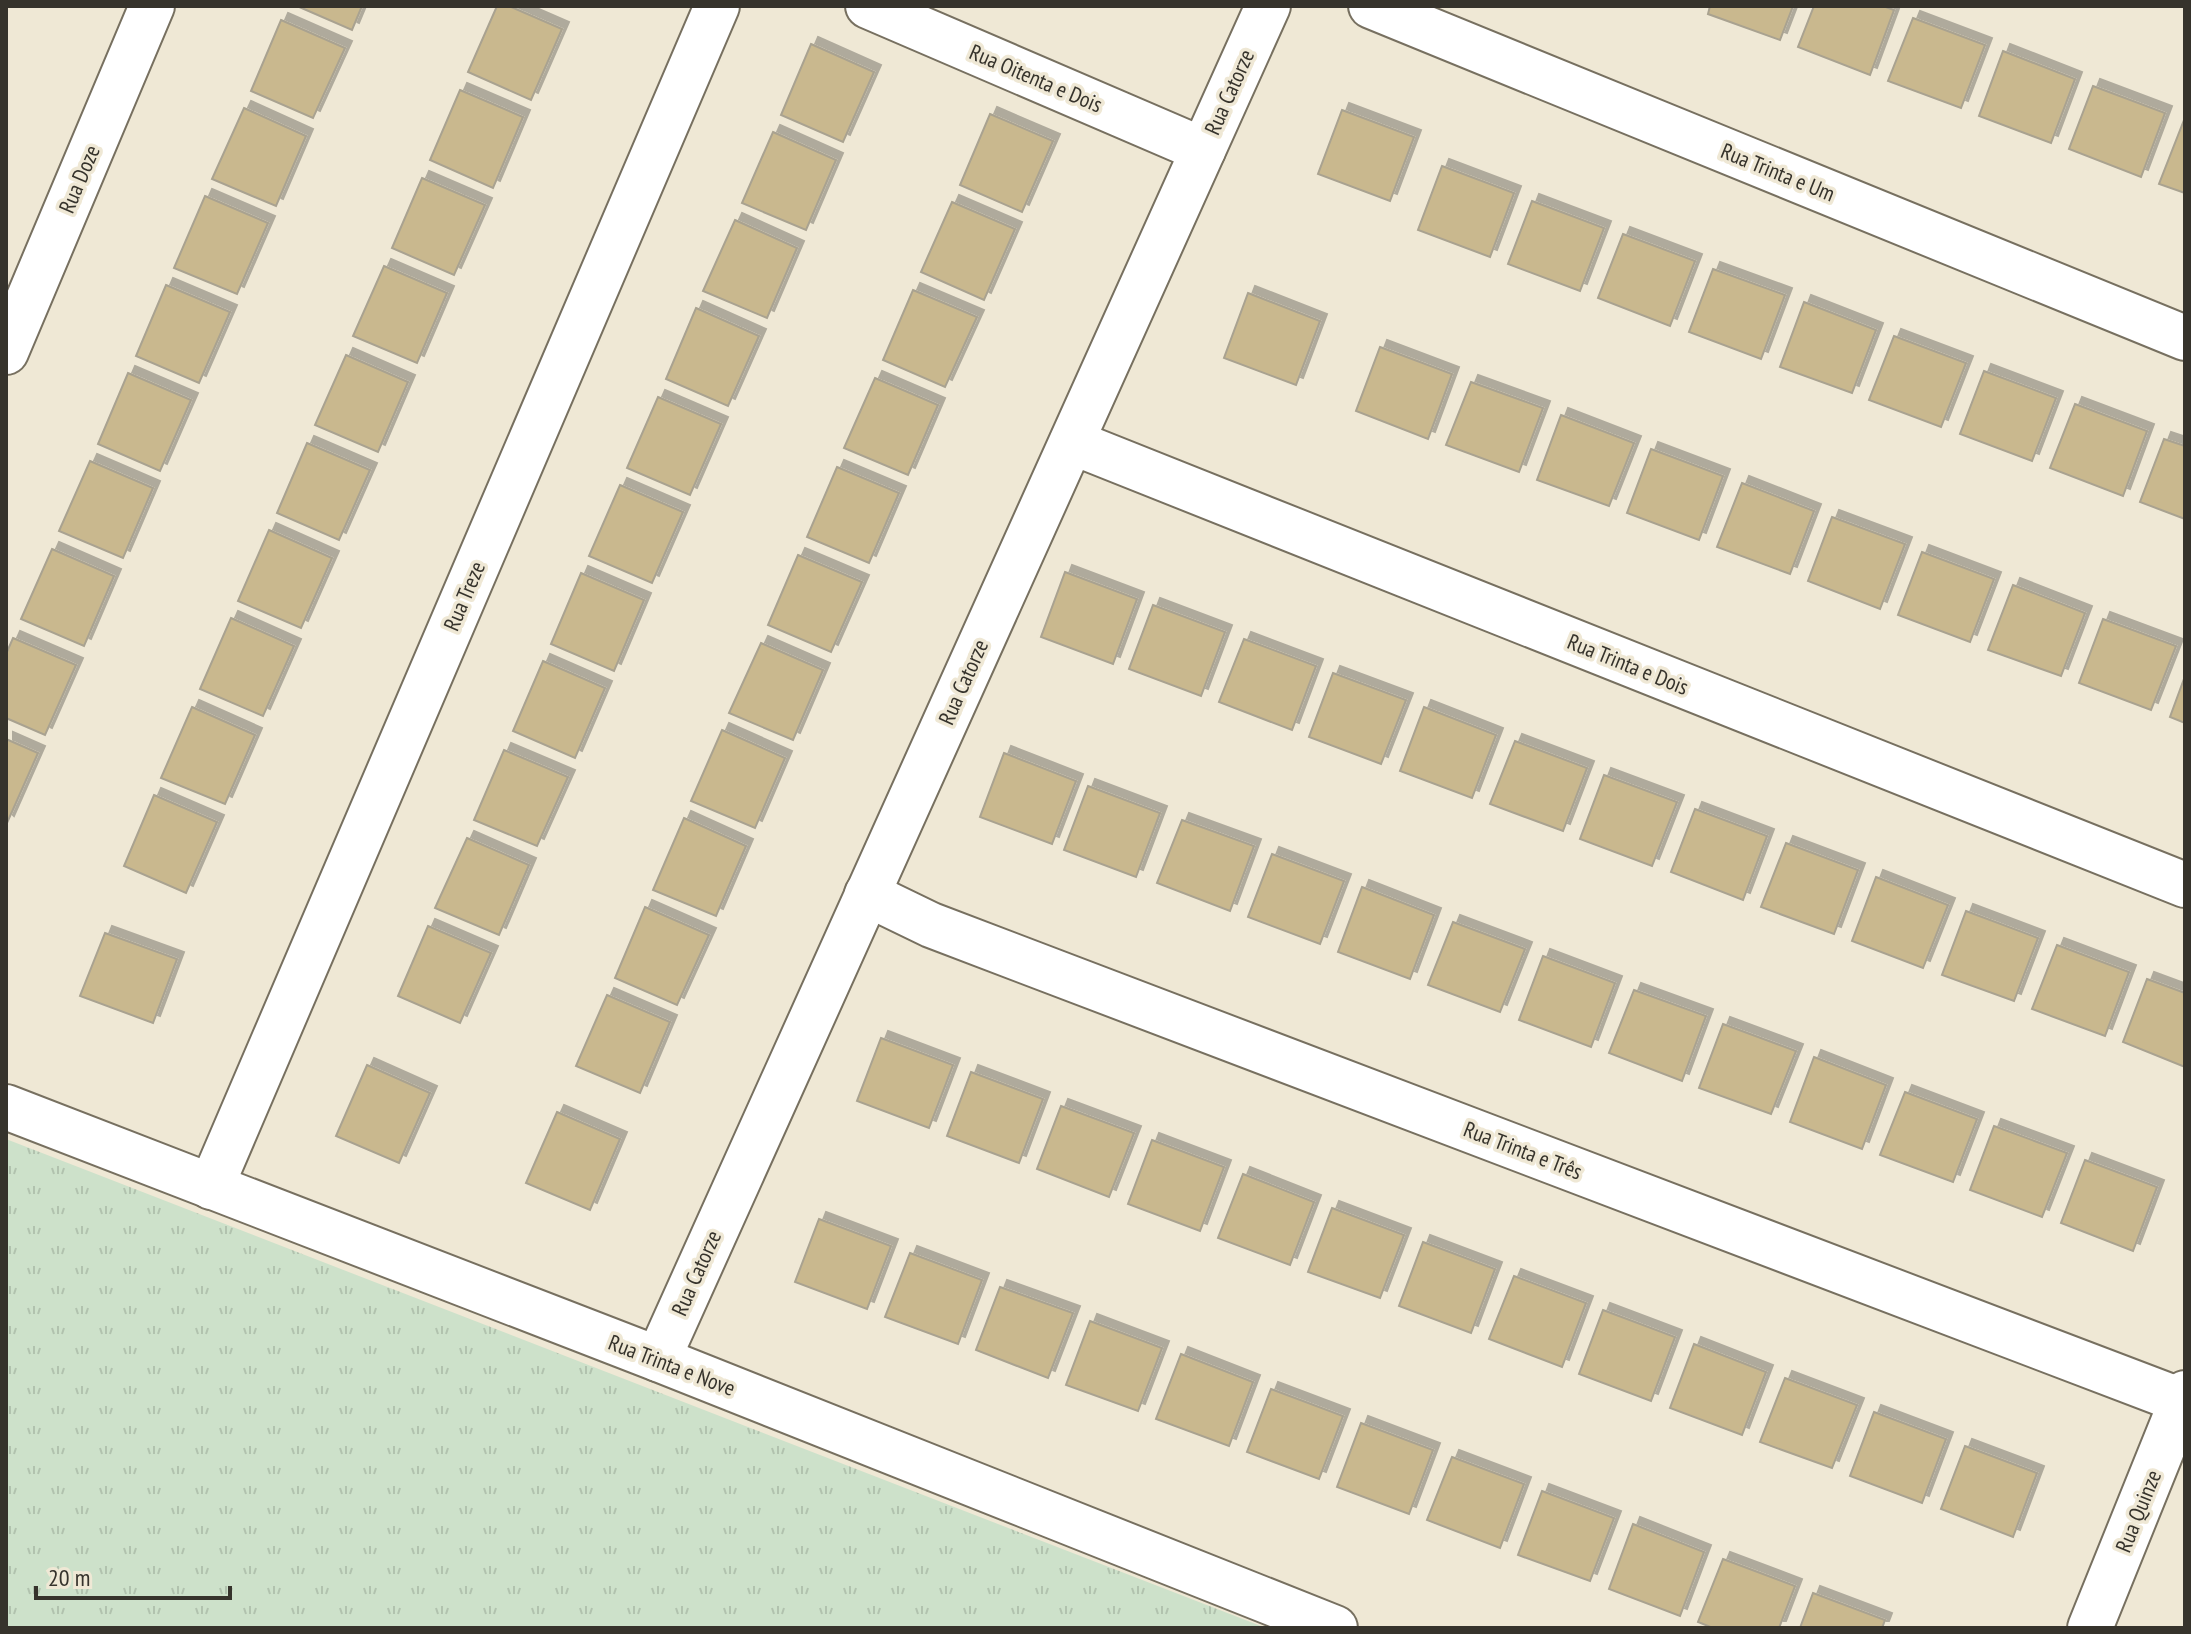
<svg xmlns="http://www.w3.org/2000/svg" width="2191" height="1634" viewBox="0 0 2191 1634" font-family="'PT Sans Narrow',sans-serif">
  <defs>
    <pattern id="grass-tufts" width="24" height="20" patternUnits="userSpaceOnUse" patternTransform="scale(2)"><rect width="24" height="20" fill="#cde1ca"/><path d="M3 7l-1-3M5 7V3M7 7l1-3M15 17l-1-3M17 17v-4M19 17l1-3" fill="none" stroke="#b1c2ae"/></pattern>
    <filter id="shadow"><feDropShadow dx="7" dy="-7" stdDeviation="0" flood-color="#0004"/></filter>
  </defs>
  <rect width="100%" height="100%" fill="#efe8d5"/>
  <polygon fill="url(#grass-tufts)" points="6,1139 1266,1628 6,1628"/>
  <g fill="#c9b88e" stroke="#a9a290" stroke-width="2" filter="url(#shadow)">
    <polygon points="297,6 362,6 352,30"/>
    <polygon points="497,6 509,6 562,29 531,100 468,72"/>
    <polygon points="1710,6 1793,6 1780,40 1708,14"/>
    <polygon points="1814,6 1883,6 1894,10 1870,75 1798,47"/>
    <polygon points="1913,18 1985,45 1961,108 1888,81"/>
    <polygon points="281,20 345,48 313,118 251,91"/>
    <polygon points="811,44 874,72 843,142 781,115"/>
    <polygon points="2003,51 2075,79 2051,143 1979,116"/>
    <polygon points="2093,86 2165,113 2141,177 2069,149"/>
    <polygon points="460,90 523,117 493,188 430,160"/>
    <polygon points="244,108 306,136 276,206 212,179"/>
    <polygon points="1342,110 1414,137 1390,201 1318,174"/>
    <polygon points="990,114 1053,141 1022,212 960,185"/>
    <polygon points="2184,120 2185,120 2185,193 2159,184"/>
    <polygon points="773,132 836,160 806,230 742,203"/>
    <polygon points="1442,166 1514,193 1490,257 1418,230"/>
    <polygon points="422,178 485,205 454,275 392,248"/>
    <polygon points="205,196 268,223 237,294 174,268"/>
    <polygon points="1532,201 1604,228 1580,291 1508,264"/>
    <polygon points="952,202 1015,229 984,300 921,272"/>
    <polygon points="735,220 797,248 767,318 703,291"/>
    <polygon points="1623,234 1695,261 1670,326 1598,298"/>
    <polygon points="384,266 447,293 417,363 353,336"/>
    <polygon points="1713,269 1785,295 1761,359 1689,332"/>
    <polygon points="166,285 230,312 199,383 136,356"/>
    <polygon points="913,290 977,317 945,387 883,360"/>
    <polygon points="1248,293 1320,321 1296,385 1224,358"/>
    <polygon points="1804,302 1876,330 1852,393 1780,367"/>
    <polygon points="696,308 759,336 728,406 666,379"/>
    <polygon points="1894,336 1966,363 1941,427 1869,400"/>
    <polygon points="1380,347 1452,374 1428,439 1356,411"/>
    <polygon points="346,355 408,382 378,452 315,425"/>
    <polygon points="1984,371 2056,398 2032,461 1960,434"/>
    <polygon points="128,373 191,400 160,471 98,444"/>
    <polygon points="875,378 938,405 908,475 844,448"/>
    <polygon points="1471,382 1543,408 1519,472 1446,445"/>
    <polygon points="658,397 721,424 690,495 627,468"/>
    <polygon points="2075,404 2147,431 2123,496 2050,468"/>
    <polygon points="1561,415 1634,443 1609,506 1537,480"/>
    <polygon points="2164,439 2185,446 2185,519 2140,502"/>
    <polygon points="307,443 370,470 339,540 277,513"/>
    <polygon points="1651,449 1723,476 1699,540 1627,513"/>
    <polygon points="90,461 153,488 123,558 59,531"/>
    <polygon points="837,467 899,493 869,563 807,537"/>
    <polygon points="1742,483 1814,511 1790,574 1717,547"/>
    <polygon points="620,485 683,512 652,583 589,556"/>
    <polygon points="1832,517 1905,544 1880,609 1808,581"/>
    <polygon points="269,530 332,558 301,628 238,601"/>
    <polygon points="52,549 114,576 84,646 21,619"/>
    <polygon points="1922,552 1994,579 1970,642 1898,615"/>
    <polygon points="798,555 862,582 831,652 768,625"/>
    <polygon points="1065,572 1137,599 1113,664 1041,637"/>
    <polygon points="581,573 644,600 614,671 551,644"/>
    <polygon points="2013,585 2085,613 2061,676 1988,650"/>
    <polygon points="1153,605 1225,632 1201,696 1129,669"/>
    <polygon points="231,618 294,646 263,716 200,689"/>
    <polygon points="2103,619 2176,646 2151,710 2079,683"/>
    <polygon points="13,638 76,665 45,735 6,718 6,654"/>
    <polygon points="1244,639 1316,666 1292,730 1219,702"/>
    <polygon points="761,643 823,670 793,740 729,713"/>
    <polygon points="543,661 605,688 575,758 513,731"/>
    <polygon points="1333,673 1406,700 1381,764 1309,737"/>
    <polygon points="2185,676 2185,723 2170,717"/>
    <polygon points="192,707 255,735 225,804 161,778"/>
    <polygon points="1424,707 1496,735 1472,798 1400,771"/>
    <polygon points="722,730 785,758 755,828 691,801"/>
    <polygon points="6,739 38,753 7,823 6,822"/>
    <polygon points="1515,741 1587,768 1563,831 1490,804"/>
    <polygon points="504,750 568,777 537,846 474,820"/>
    <polygon points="1004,753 1076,781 1052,844 980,817"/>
    <polygon points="1604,775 1677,802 1652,866 1580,839"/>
    <polygon points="1088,786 1160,813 1136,877 1064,850"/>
    <polygon points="154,795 217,822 186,893 124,866"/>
    <polygon points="1695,809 1767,836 1743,900 1671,872"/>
    <polygon points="684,818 746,846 716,916 653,890"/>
    <polygon points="1182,820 1254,846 1230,911 1157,883"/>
    <polygon points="467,838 529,865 499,935 435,908"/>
    <polygon points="1786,843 1858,870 1834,934 1761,907"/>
    <polygon points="1272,854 1344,881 1320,944 1248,917"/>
    <polygon points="1876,877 1948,905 1923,968 1852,941"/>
    <polygon points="1362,887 1434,915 1410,979 1338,952"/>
    <polygon points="645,907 709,935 677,1005 615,978"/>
    <polygon points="1966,911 2038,938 2014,1001 1942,975"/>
    <polygon points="1453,922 1525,949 1500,1012 1428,985"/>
    <polygon points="428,926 491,953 460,1023 398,996"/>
    <polygon points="105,933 177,959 153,1023 80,996"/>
    <polygon points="2057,945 2129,972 2105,1036 2032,1009"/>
    <polygon points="1543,956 1615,983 1591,1047 1519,1020"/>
    <polygon points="2147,979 2185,993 2185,1067 2123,1042"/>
    <polygon points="1634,990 1706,1016 1682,1081 1609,1053"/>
    <polygon points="607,995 670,1022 640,1093 576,1066"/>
    <polygon points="1723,1024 1796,1051 1771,1114 1699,1088"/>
    <polygon points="881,1038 953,1065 929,1128 857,1101"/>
    <polygon points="1814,1057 1886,1085 1862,1149 1790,1122"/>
    <polygon points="367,1065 430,1093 399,1163 336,1136"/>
    <polygon points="971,1072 1043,1099 1019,1163 947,1136"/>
    <polygon points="1905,1092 1977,1119 1953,1182 1880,1155"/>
    <polygon points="1061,1106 1134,1133 1109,1197 1037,1169"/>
    <polygon points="557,1112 620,1139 590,1210 526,1183"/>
    <polygon points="1994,1126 2067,1153 2042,1217 1970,1190"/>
    <polygon points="1152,1140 1224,1167 1200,1231 1128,1204"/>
    <polygon points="2085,1160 2157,1187 2133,1251 2061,1223"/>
    <polygon points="1243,1174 1314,1202 1290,1265 1218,1238"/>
    <polygon points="1332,1208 1404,1235 1380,1298 1308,1272"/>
    <polygon points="819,1219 891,1246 867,1309 795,1282"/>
    <polygon points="1423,1242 1495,1269 1471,1333 1399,1306"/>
    <polygon points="910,1253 982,1280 958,1344 885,1317"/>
    <polygon points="1514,1276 1586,1303 1562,1367 1489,1339"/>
    <polygon points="1000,1287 1073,1313 1048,1378 976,1350"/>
    <polygon points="1603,1310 1675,1337 1651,1401 1579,1374"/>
    <polygon points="1090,1321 1162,1348 1138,1411 1066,1385"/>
    <polygon points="1694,1344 1766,1372 1742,1435 1670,1408"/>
    <polygon points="1181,1354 1253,1382 1229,1446 1156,1419"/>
    <polygon points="1785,1378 1857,1405 1832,1468 1760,1442"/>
    <polygon points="1271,1389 1343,1416 1319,1479 1247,1452"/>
    <polygon points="1874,1412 1946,1439 1922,1503 1850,1476"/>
    <polygon points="1361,1423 1433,1450 1409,1514 1337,1487"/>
    <polygon points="1965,1446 2037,1473 2013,1537 1941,1509"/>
    <polygon points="1452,1457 1524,1484 1500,1548 1427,1520"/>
    <polygon points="1542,1491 1614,1518 1590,1581 1518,1555"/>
    <polygon points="1633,1524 1704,1552 1680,1616 1609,1589"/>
    <polygon points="1723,1559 1795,1586 1779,1628 1713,1628 1698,1622"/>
    <polygon points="1813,1593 1885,1620 1882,1628 1800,1628"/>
  </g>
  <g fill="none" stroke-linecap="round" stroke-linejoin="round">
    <g stroke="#777060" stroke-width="48">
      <g id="minor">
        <polyline points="868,6 1203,150"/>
        <polyline points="1371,6 2185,338"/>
        <polyline points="6,352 152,6"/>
        <polyline points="1072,442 2185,885"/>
        <polyline points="867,894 931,925 2182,1401"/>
        <polyline points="6,1107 658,1359 1335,1628"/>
        <polyline points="211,1187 717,6"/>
        <polyline points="658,1359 1268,6"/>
      </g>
    </g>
    <g stroke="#777060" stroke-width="48">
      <polyline id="tertiary" points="2090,1628 2185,1393"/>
    </g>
    <use href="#minor" stroke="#fff" stroke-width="44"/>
    <use href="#tertiary" stroke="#fff" stroke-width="44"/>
  </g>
  <g text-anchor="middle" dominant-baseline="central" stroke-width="7" stroke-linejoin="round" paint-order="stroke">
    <g font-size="22" fill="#36332c" stroke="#efe8d5">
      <text transform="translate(1036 78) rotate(23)">Rua Oitenta e Dois</text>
      <text transform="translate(1229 92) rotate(-66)">Rua Catorze</text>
      <text transform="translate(1778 172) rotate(22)">Rua Trinta e Um</text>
      <text transform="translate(79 179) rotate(-67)">Rua Doze</text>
      <text transform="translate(464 596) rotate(-67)">Rua Treze</text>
      <text transform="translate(1628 664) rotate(22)">Rua Trinta e Dois</text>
      <text transform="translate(963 682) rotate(-66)">Rua Catorze</text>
      <text transform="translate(1523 1150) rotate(21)">Rua Trinta e Três</text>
      <text transform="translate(696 1273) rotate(-66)">Rua Catorze</text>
      <text transform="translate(672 1365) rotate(21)">Rua Trinta e Nove</text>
      <text transform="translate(2138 1511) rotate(-68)">Rua Quinze</text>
    </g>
  </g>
  <rect width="2191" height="1634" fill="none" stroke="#36332c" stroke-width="16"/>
  <path d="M36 1586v12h194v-12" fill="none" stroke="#36332c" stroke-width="4"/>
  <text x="48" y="1586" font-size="24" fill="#36332c" stroke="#efe8d5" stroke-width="6" paint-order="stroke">20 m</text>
</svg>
